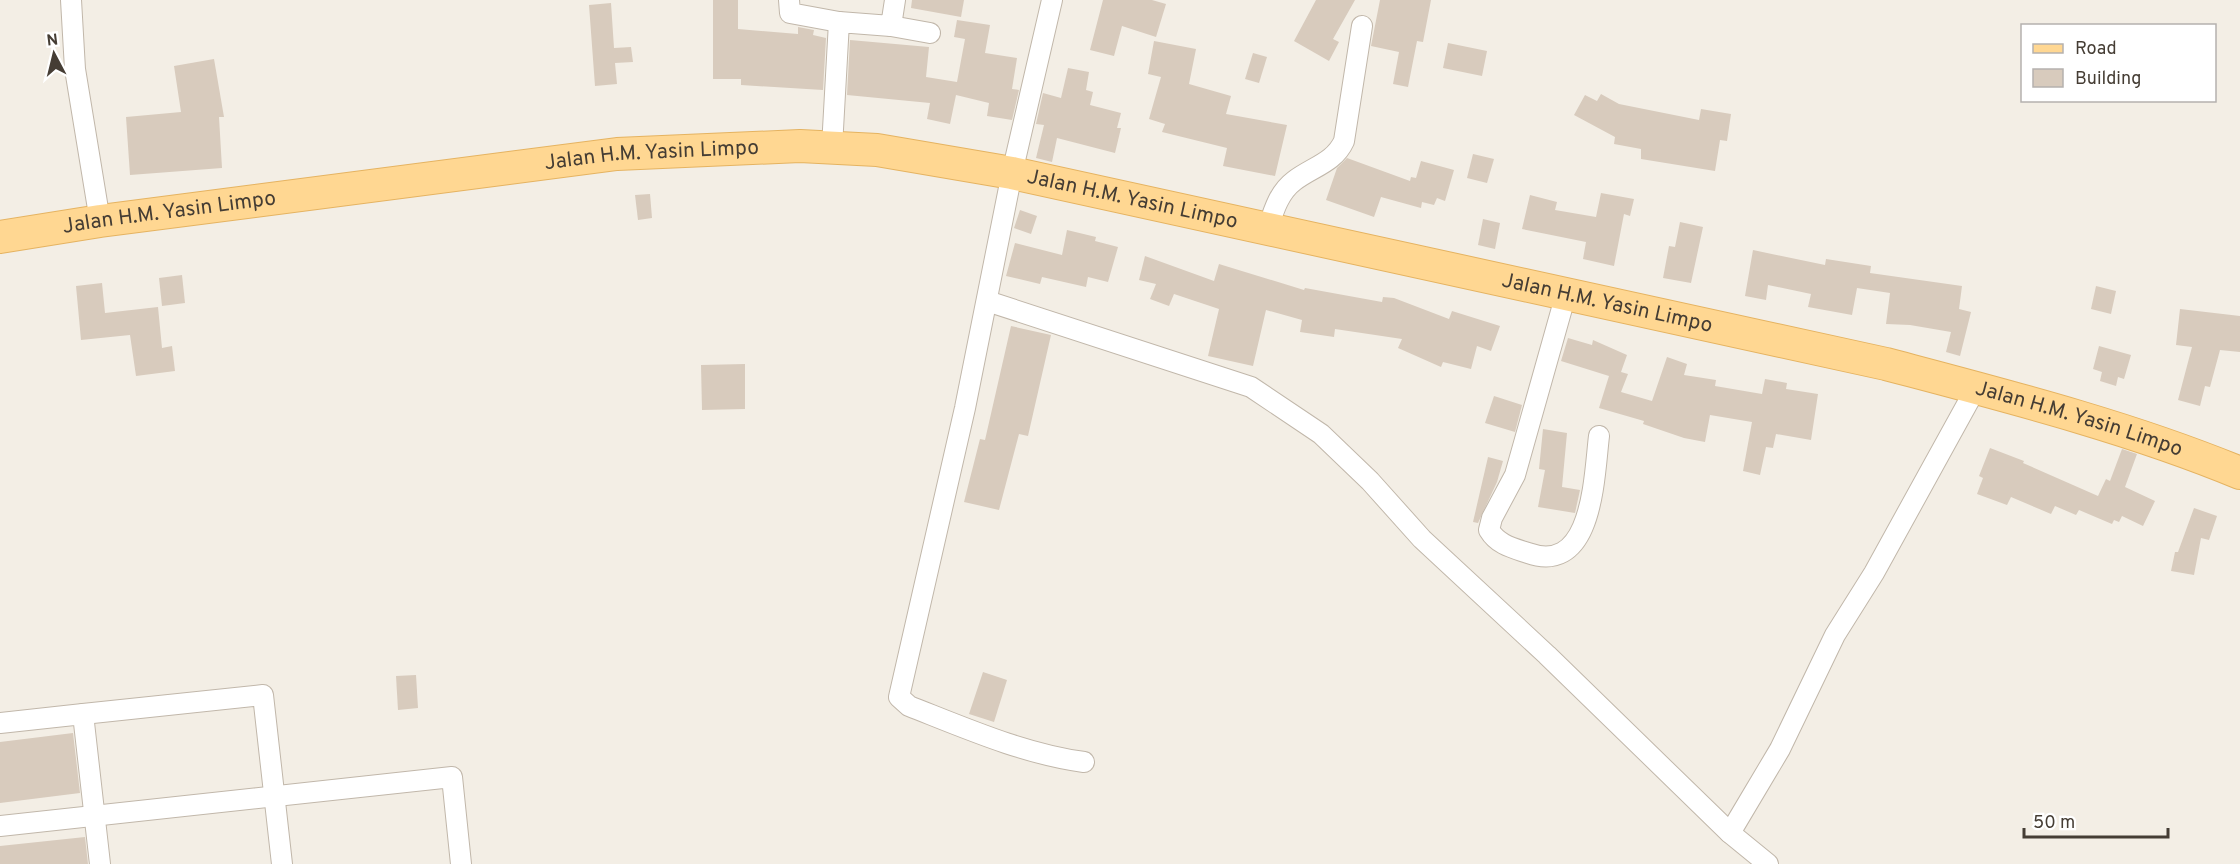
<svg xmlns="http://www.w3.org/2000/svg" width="2240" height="864" viewBox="0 0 2240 864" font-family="Overpass,sans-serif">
  <rect width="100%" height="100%" fill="#f3eee5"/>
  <g fill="#d8cbbd">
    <polygon points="713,0 738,0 738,29 798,34 798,27 814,30 813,35 826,38 823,90 741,85 741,79 713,79"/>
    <polygon points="912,0 964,0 961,17 911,8"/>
    <polygon points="1103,0 1152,0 1166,4 1156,37 1122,26 1114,56 1090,50"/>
    <polygon points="1316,0 1355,0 1333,39 1339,42 1329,61 1294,41"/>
    <polygon points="1380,0 1431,0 1423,42 1417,41 1408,87 1393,84 1399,52 1371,46"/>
    <polygon points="611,3 614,48 631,47 633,62 615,63 617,84 595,86 589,5"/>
    <polygon points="957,20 990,25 985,53 1017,58 1012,89 1019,90 1012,120 987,116 989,103 956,95 950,124 927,119 930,103 847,95 850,40 929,47 926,77 957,82 965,39 954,37"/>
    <polygon points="1154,41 1196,49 1189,84 1231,96 1226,114 1287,125 1275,176 1223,166 1227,148 1162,132 1165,124 1149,119 1161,77 1148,74"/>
    <polygon points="1448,43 1487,51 1482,76 1443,68"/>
    <polygon points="1253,53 1267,57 1259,83 1245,79"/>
    <polygon points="214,59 224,117 219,117 222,168 130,175 126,117 181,112 174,66"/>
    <polygon points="1068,68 1089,72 1086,90 1093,92 1090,105 1121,113 1117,128 1121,128 1115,153 1057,138 1052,162 1036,158 1044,125 1036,124 1043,93 1061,98"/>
    <polygon points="1601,94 1619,104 1699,120 1701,109 1731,114 1727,141 1720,140 1715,171 1641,159 1641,149 1614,144 1615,137 1574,115 1585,95 1597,101"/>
    <polygon points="1473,154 1494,159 1487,183 1467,178"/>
    <polygon points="1347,158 1410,181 1411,177 1416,178 1421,161 1454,170 1445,201 1437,198 1434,205 1422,202 1421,208 1381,197 1374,217 1326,200 1337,168"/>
    <polygon points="1601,193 1634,199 1630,216 1624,214 1614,266 1583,259 1586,242 1522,229 1530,195 1557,202 1555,210 1596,217"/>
    <polygon points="650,194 652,218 638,220 635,195"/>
    <polygon points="1020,210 1037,216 1031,234 1014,228"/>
    <polygon points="1483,219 1500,223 1495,249 1478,245"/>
    <polygon points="1680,222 1703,227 1691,283 1663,278 1669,246 1675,247"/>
    <polygon points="1067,230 1096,237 1095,241 1118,247 1108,282 1088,277 1086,287 1042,277 1040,284 1006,276 1015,243 1062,255"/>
    <polygon points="1753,250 1825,265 1826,259 1871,266 1870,273 1962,286 1959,309 1971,312 1960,356 1946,352 1951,332 1910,325 1886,324 1890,293 1857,288 1852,315 1808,307 1811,294 1768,285 1766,300 1745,296"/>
    <polygon points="1145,256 1214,281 1219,264 1304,290 1305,288 1382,302 1383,297 1394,298 1449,319 1452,311 1500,326 1491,351 1477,346 1471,369 1443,362 1441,367 1398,348 1402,339 1335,329 1334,337 1300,332 1302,320 1266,310 1253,366 1208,356 1219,309 1174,294 1169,306 1150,299 1156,284 1139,280"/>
    <polygon points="182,275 185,303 162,306 159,278"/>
    <polygon points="102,283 105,313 158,307 162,348 172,346 175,371 136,376 130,335 81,340 76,286"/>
    <polygon points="2096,286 2116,291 2111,314 2091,309"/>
    <polygon points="2180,309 2240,316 2240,352 2220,350 2210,387 2205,386 2200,406 2178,400 2192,347 2176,345"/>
    <polygon points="1011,326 1051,335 1028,436 1019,434 999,510 964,502 980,439 985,440"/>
    <polygon points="1568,338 1592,345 1593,340 1627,355 1621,372 1628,374 1621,392 1652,401 1667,357 1687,364 1684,375 1716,380 1715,386 1762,394 1765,379 1787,383 1786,389 1818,394 1811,440 1776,434 1773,448 1766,447 1760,475 1743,471 1752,422 1710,415 1705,442 1684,438 1643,424 1644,421 1599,408 1609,376 1561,361"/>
    <polygon points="2099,346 2131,355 2124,379 2118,377 2116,386 2100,381 2102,372 2093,369"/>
    <polygon points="745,364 745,409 702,410 701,365"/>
    <polygon points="1494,396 1522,405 1515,432 1485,423"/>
    <polygon points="1543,429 1567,433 1562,487 1580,490 1575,513 1538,507 1545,470 1539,469"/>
    <polygon points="1990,448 2024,461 2023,463 2098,496 2106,479 2110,481 2122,449 2137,454 2125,487 2155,501 2143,526 2122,516 2119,522 2114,520 2112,524 2079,510 2076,515 2055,506 2051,514 2011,497 2007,505 1977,494 1983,478 1979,476"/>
    <polygon points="1488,457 1503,461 1497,482 1478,523 1473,522"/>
    <polygon points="2194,508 2217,516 2209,540 2201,538 2194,575 2171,571 2175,552 2178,552"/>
    <polygon points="983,672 1007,680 994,722 969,714"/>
    <polygon points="416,675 418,708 398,710 396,676"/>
    <polygon points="73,733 80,793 0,803 0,742"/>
    <polygon points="85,837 88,864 0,864 0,846"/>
  </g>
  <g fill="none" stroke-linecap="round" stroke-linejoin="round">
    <g stroke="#c1b7aa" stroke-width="22">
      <g id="street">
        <polyline points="71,0 75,69 100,221"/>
        <polyline points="789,0 790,13 839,22"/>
        <path d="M1052,0l-40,173 -47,235 -66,289 10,9c56,22 115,48 175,56"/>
        <polyline points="891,26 930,33"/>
        <polyline points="832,147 839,22 891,26 895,0"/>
        <path d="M1267,231c6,-18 11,-38 27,-50 18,-14 40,-18 50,-40l18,-115"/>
        <path d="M1566,294l-51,181 -23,43 -3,12c9,15 24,18 39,23 65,23 66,-76 71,-117"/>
        <polyline points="987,301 1251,387 1321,434 1370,481 1422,539 1547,655 1730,833"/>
        <polyline points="83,714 263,695 282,864"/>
        <polyline points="0,723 83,714 100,864"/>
        <polyline points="0,826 452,777 461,864"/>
        <polyline points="1768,864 1730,833 1780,749 1835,635 1874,573 1976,388"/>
      </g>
    </g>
    <g stroke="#e5b361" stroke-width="34">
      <g id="primary">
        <path id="s1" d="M0,237l100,-16 517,-67 183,-8 77,4 135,23 874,191c117,31 243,63 354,109"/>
      </g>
    </g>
    <use href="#street" stroke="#fff" stroke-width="20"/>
    <use href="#primary" stroke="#ffd792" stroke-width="32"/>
  </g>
  <g text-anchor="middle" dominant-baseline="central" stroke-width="4.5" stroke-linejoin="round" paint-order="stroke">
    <g font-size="21" fill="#453d34" stroke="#fff">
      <text stroke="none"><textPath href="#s1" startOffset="657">Jalan H.M. Yasin Limpo</textPath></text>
      <text stroke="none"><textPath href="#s1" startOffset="1143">Jalan H.M. Yasin Limpo</textPath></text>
      <text stroke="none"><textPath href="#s1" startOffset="171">Jalan H.M. Yasin Limpo</textPath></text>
      <text stroke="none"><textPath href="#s1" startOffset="1629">Jalan H.M. Yasin Limpo</textPath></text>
      <text stroke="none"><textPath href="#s1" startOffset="2115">Jalan H.M. Yasin Limpo</textPath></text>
    </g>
  </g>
  <rect x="2021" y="24" width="195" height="78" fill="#ffffff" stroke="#b5b1ae" stroke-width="1.5"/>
  <rect x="2033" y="44" width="30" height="9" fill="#ffd792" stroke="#b5b1ae" stroke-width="1.5"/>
  <text x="2075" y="54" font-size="18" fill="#453d34">Road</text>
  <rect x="2033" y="69" width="30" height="18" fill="#d8cbbd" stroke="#b5b1ae" stroke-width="1.5"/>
  <text x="2075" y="84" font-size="18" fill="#453d34">Building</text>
  <g transform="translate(54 54) rotate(353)" stroke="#ffffff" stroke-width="4.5" paint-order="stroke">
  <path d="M0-4.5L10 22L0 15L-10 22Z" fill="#453d34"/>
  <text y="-9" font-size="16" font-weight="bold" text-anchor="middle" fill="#453d34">N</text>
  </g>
  <path d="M2024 828v9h144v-9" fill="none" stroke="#453d34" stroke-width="3"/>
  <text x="2033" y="828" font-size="18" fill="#453d34" stroke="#ffffff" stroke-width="4.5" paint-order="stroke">50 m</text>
</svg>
